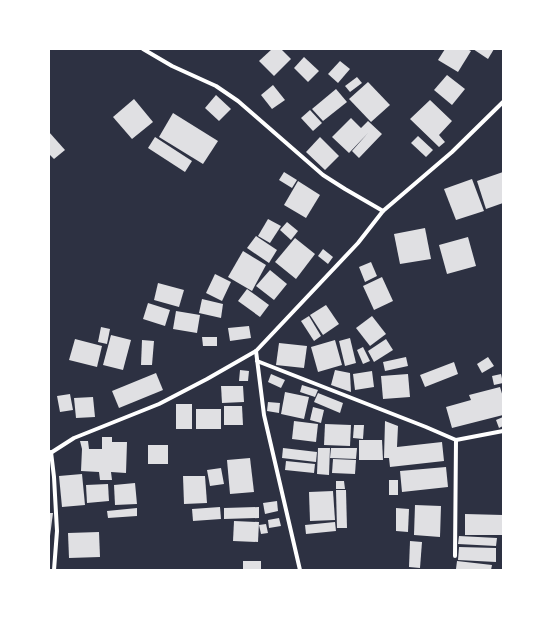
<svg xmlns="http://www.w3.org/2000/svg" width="552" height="619" viewBox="0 0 552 619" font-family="Rubik,sans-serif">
  <rect width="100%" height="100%" fill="#2d3142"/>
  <g fill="#e0e0e3">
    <polygon points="272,49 281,49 291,59 274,76 259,61"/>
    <polygon points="445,49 467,49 471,51 458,72 438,60"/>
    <polygon points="473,49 494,49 488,59"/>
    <polygon points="304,57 319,71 308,82 294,68"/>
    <polygon points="340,61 350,69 338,83 328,74"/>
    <polygon points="447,75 465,89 452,105 434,90"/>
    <polygon points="357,77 362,83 350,92 345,86"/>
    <polygon points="368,82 390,105 371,122 349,99"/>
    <polygon points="273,85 285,100 272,109 261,95"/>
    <polygon points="336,89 347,102 323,121 312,109"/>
    <polygon points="216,95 231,109 219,121 205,108"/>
    <polygon points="134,99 153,122 132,139 113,117"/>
    <polygon points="430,100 452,121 439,135 445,142 439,147 410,119"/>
    <polygon points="310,110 322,123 313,131 301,118"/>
    <polygon points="173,113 218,141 203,164 159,137"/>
    <polygon points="351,118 361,128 368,121 382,134 359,158 352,151 368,133 349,153 332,137"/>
    <polygon points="49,132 65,150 54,159 49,154"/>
    <polygon points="418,136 433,150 426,157 411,143"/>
    <polygon points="155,137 192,161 185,172 148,148"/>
    <polygon points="320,137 339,156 325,170 306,152"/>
    <polygon points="284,172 297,180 292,188 279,180"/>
    <polygon points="503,172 503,203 486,209 477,181"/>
    <polygon points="472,179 484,211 456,220 444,189"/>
    <polygon points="298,181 320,195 306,218 284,205"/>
    <polygon points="268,219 281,226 270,243 258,236"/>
    <polygon points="287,222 298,231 291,240 280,230"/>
    <polygon points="425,228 431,259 400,264 394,234"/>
    <polygon points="256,236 277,250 269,263 247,248"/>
    <polygon points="468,237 476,266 447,274 439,245"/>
    <polygon points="295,238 315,254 296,279 275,262"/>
    <polygon points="323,249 333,257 328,264 318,256"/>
    <polygon points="243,251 266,265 252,291 228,277"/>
    <polygon points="371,262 377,276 365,282 359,267"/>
    <polygon points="270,270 287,284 274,300 256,286"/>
    <polygon points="215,274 231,282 222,301 206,293"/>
    <polygon points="382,277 393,301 374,310 363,286"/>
    <polygon points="158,283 184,290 179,307 154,300"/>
    <polygon points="247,289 269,305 260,317 238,301"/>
    <polygon points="202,299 223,304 221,318 199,313"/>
    <polygon points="148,303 170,310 165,326 143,319"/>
    <polygon points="326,305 339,324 323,335 310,315"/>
    <polygon points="176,311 200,315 197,333 173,329"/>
    <polygon points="309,316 321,336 314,341 301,321"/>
    <polygon points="372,316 386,334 370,346 356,328"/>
    <polygon points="249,326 251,338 230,341 228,328"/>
    <polygon points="101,327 110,329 107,344 98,342"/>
    <polygon points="111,335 131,340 123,370 103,365"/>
    <polygon points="202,337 217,337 217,346 203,346"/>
    <polygon points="350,338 356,363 345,366 339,341"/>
    <polygon points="75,339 102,346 97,367 69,360"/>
    <polygon points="386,339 393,350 374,362 368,351"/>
    <polygon points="142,340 154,341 152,365 141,365"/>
    <polygon points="335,340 342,365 318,372 311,347"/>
    <polygon points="279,343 307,346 304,368 276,365"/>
    <polygon points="363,347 370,361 363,364 357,350"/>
    <polygon points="406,357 408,366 385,371 383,362"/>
    <polygon points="488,357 494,366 482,373 477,364"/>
    <polygon points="454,362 458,374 425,387 420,375"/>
    <polygon points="240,370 249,371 248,381 239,381"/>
    <polygon points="335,370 350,373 351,392 331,385"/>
    <polygon points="372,371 374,387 355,390 353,374"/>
    <polygon points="156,373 163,390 119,408 112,391"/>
    <polygon points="271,374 285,380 281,388 268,382"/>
    <polygon points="408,374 410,397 383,399 381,376"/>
    <polygon points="501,374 503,383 494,385 492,376"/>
    <polygon points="302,385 318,390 315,397 300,392"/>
    <polygon points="221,386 243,386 244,402 222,403"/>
    <polygon points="500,387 503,397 503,415 452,428 446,407 471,400 469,395"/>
    <polygon points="285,392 309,397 304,419 281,414"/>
    <polygon points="318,393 343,403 340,413 314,402"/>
    <polygon points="70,394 73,410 60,412 57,396"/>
    <polygon points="93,397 95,417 76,418 74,398"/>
    <polygon points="268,402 280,403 279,413 267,411"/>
    <rect x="176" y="404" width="16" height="25"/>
    <polygon points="224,406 242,406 243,425 224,425"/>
    <polygon points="313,407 324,410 321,423 310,420"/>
    <rect x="196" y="409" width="25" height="20"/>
    <polygon points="503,417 503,426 499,428 496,420"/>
    <polygon points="294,421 318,424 316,442 292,439"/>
    <polygon points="385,421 398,426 397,447 442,442 444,461 390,467 389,458 384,458"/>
    <polygon points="325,424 351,425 350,446 324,445"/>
    <polygon points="354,425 364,425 363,439 353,438"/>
    <polygon points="102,437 112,437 112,442 127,442 126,473 111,472 112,480 100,480 99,472 81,471 82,449 80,441 88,441 89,449 102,449"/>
    <polygon points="359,440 382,440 383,460 359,460"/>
    <rect x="148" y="445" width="20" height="19"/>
    <polygon points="283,448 317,452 316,462 282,458"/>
    <polygon points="318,448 330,448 329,475 317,474"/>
    <polygon points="331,448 357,448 356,459 330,458"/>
    <polygon points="250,458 254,492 230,494 227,460"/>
    <polygon points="333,459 356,460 355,474 332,473"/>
    <polygon points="286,461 315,464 314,473 285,470"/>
    <polygon points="446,467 448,487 402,492 400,471"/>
    <polygon points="221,468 224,484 210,486 207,470"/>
    <polygon points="82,474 85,505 62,507 59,476"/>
    <polygon points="183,476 205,476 207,503 184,504"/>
    <rect x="389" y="480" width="9" height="15"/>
    <polygon points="336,481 344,481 345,489 336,489"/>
    <polygon points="135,483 137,504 115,505 114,485"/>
    <polygon points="108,484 109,501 87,503 86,485"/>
    <polygon points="336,490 346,490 347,528 337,528"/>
    <polygon points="333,491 335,520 310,521 309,492"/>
    <polygon points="277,501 278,511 265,514 263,503"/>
    <polygon points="415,505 441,506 440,537 414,535"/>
    <polygon points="220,507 221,519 193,521 192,509"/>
    <polygon points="259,507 259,518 224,519 224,508"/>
    <polygon points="137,508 137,516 108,518 107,511"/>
    <polygon points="396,508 409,509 408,532 396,531"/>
    <polygon points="49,513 53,513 50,536 49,536"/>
    <polygon points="465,514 503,515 503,535 465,535"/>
    <polygon points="279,518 281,526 269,528 268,520"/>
    <polygon points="234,521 259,522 258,542 233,541"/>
    <polygon points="335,522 336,531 306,534 305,525"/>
    <polygon points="266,524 268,533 261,534 259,525"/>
    <polygon points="99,532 100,557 69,558 68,533"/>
    <polygon points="459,536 497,538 496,546 458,544"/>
    <polygon points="410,541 422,542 420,568 409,567"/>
    <polygon points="459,547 496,548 496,562 458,560"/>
    <rect x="243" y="561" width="18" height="9"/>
    <polygon points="457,561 492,565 491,570 456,569"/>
  </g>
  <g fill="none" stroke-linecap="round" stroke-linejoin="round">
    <g stroke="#fff" stroke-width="4">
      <polyline points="143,49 172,66 216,86 238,101 323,175 345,189 383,211"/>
      <polyline points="256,351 264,415 300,570"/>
      <polyline points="257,361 426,427 456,440 503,431"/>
      <polyline points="51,452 54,477 57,531 54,570"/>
      <polyline points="49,454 74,438 159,404 207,379 256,351 358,243 383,211 452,152 503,102"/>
      <polyline points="455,556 456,440"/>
    </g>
  </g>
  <rect width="552" height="619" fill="none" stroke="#ffffff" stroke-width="100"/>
</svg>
